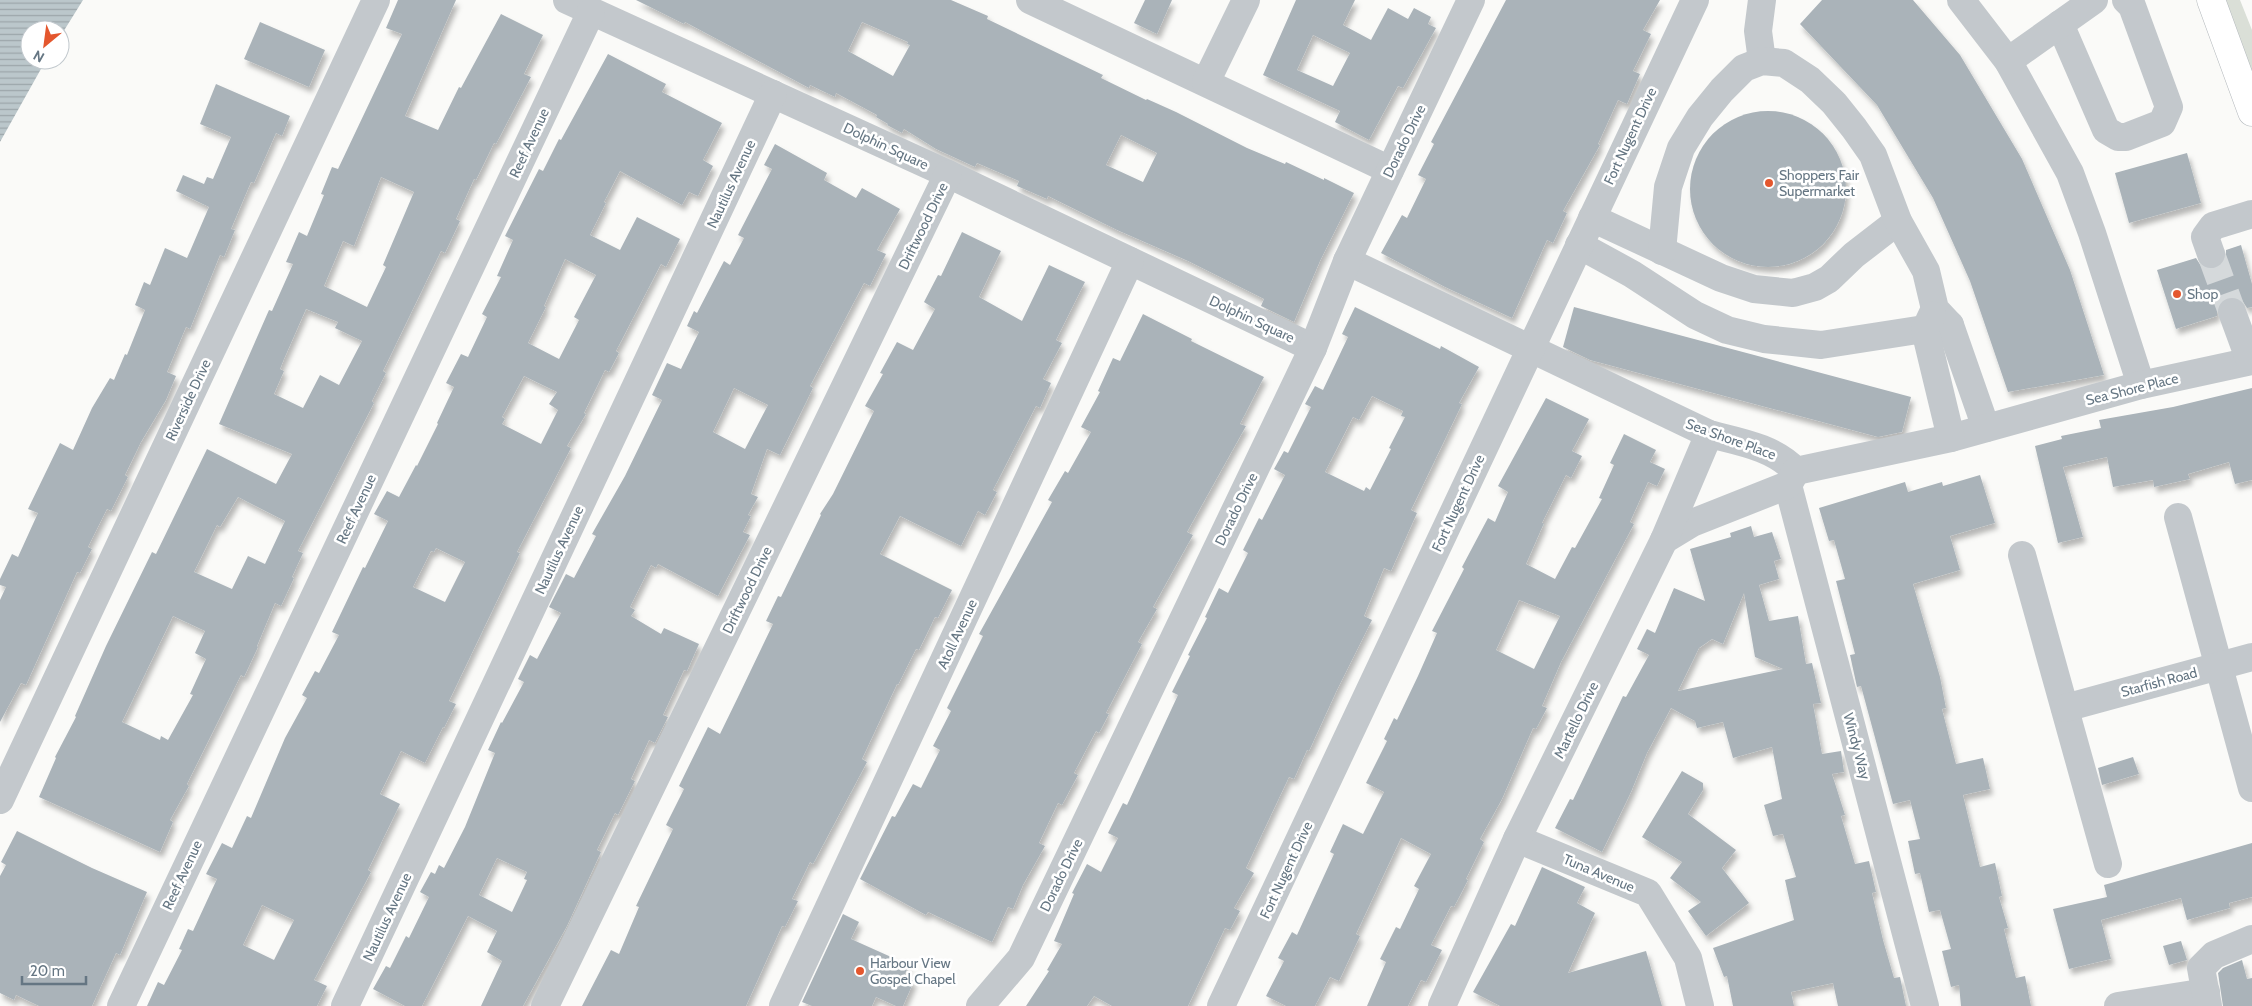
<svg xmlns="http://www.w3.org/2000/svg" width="2252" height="1006" viewBox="0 0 2252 1006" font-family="Cabin,sans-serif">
  <defs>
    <pattern id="water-rules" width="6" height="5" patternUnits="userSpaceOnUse" patternTransform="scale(1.25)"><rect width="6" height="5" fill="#bbc7cb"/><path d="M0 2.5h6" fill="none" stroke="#9ca6aa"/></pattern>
    <filter id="shadow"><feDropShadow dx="3" dy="5.5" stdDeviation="2.5" flood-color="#0004"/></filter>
  </defs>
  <rect width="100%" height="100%" fill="#fafaf8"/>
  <polygon fill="#dadfd7" points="2224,0 2240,0 2252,30 2252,79"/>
  <polygon fill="url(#water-rules)" points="0,0 83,0 60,37 60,30 30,30 30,60 46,60 0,142"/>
  <g fill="#aab3b9" fill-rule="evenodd" filter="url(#shadow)">
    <path d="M398,0h58l-51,116 33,14 21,-43 2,1 40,-74 42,21 -19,39 7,3 -35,67 -2,-1 -18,37 -2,-1 -18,40 4,2 -15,32 -4,-2 -58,120 3,2 -14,28 2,2 -76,148 5,2 -11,24 2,1 -13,28 -6,-3 -18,43 1,1 -14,30 -3,-2 -54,109 2,2 -19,34 3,2 -13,30 -121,-55 17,-39 -1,-1 21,-40 -1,-1 31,-70 46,-94 4,2 51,-105 69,35 16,-30 -73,-30 50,-114 3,1 21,-47 -7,-2 13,-30 8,4 17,-41 -3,-1 11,-27 6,2 64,-135 -16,-6zM381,177l33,15 -31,73 3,2 -19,40 -43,-21 19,-45 11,5zM306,309l32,13 -3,6 27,13 -23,44 -19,-10 -17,33 -29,-14 10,-23 -4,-2 4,-10zM238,497l47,24 -20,43 -17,-8 -16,33 -38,-17 23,-47 3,2zM173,616l32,15 -10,22 11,6 -16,35 3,1 -25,45 -7,-4 -1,4 -38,-18z"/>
    <path d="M636,0h315l37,16 -1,3 116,56 -2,3 45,22 1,-1 29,13 71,36 38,16 1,-2 38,18v-2l30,15 -34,68 -26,61 -33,-16 3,-7 -76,-38 -71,-31 -69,-34 -1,3 -30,-13 2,-5 -42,-18 -2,4 -39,-18 -32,-20 -2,4 -15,-8 1,-1 -12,-7 1,-2 -41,-22 -1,4 -25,-12 -1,3 -124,-66 -1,2zM862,22l46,20 -1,2 3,1 -17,31 -45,-25zM1121,135l36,18 -14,29 -37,-17z"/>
    <polygon points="1145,0 1172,0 1157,34 1134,23"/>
    <path d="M1296,0h59l-12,25 28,15 17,-32 20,11 6,-11 17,9 -3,7 8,4 -33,60 -5,-2 -29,54 -34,-18 5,-11 -77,-36zM1313,35l37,18 -17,33 -36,-16z"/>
    <polygon points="1506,0 1660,0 1643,30 1651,34 1633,71 1640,74 1627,104 1618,100 1598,144 1600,145 1563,211 1567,213 1553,243 1547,240 1512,318 1445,287 1381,253 1402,215 1407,218 1426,179 1418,175 1434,144 1431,142"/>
    <polygon points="1822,0 1913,0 1960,55 2022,159 2070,270 2104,375 2008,392 1970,281 1933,198 1877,105 1800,24"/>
    <polygon points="260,22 325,50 309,87 244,59"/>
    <path d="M608,54l58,30 -4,8 60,31 -19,37 10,6 -15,30 -9,-4 -7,13 -62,-34 -16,31 2,1 -16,32 30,15 17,-33 43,22 -14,28 -5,-3 -45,87 3,2 -10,19 -4,-2 -21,43 2,1 -19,32 4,2 -54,104 3,1 -71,148 7,3 -12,24 -1,-1 -18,36 -24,-12 -21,43 20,10 -32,66 3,2 -57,108 13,6 -10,20h-170l11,-24 6,3 18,-35 -3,-1 9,-20 5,2 24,-52 -11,-5 16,-31 10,5 15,-32 4,2 34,-80 22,-40 -5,-3 13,-24 4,2 20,-38 -7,-3 31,-65 2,1 23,-47 -14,-7 13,-23 12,6 17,-32 1,1 21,-42 -1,-1 17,-36 -8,-4 15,-29 7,3 19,-40 -5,-3 19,-37 -4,-1 16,-36 -8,-4 34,-67 4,2 16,-32 2,1zM565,259l31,16 -22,42 5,3 -20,39 -31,-16 18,-36 -2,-1zM524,376l33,16 -8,12 9,6 -17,34 -39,-20 3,-5 -3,-2zM436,548l29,14 -20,40 -32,-15 18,-36 3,1zM262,905l32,15 -20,40 -31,-15z"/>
    <polygon points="216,84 290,116 282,136 276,133 254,183 251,182 231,229 235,230 224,257 220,255 190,329 186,327 167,372 176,376 166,400 141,442 125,475 128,477 111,511 107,509 88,547 92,549 80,573 77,572 26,685 21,683 0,722 0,600 6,587 0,585 0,579 12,554 18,557 38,513 28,509 60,443 73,450 92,408 110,378 114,380 125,354 127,355 145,310 135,305 144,282 150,285 165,248 187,258 191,249 209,207 176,191 183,175 204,184 207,177 213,179 231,137 200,124"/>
    <circle cx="1768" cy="189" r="78"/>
    <path d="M775,144l52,29 -3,7 32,18 6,-10 38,21 -23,41 9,4 -16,32 -6,-3 -54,103 3,2 -33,67 -13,-6 -16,45 7,3 -10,18 3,1 -8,16 7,3 -32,61 -60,-32 -2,4 -5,-3 -21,42 5,3 -4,6 30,18 3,-6 35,16 -12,27 -3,-1 -21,45 5,2 -13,26 -6,-3 -18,39 4,2 -17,34 -3,-2 -18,37 4,2 -34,74 -44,80h-42l21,-45 -15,-9 10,-21 -29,-15 -46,90h-17l-32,-17 13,-23 4,2 16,-32 3,2 20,-41 -9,-5 11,-20 4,2 4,-9 5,3 21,-41 30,-74 -7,-3 13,-28 1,1 22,-41 -6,-3 12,-24 7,4 24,-46 -12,-6 17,-33 8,4 22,-42 -4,-2 33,-58 37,-76 -10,-5 15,-32 14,6 18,-37 -12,-6 7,-15 3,2 27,-52 6,4 14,-27 -6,-3 34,-66 -8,-4zM734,388l34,17 -23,44 -32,-17zM497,858l30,14 -3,7 3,1 -15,32 -33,-17z"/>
    <polygon points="2187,153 2201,203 2129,223 2115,173"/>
    <polygon points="962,232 1001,251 979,297 1022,321 1049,265 1085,282 1056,340 1062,343 1043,379 1051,383 1040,408 1036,406 993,490 997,492 985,515 978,511 961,546 900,516 880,554 952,590 938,618 935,617 919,650 916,649 898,685 897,684 862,759 867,762 813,864 810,862 792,899 798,901 785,927 782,926 746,1006 582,1006 611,950 619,954 639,907 636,906 673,829 666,825 684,789 679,786 708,727 720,734 739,695 773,624 766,621 778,596 781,597 821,515 820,514 833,494 874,411 865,406 883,374 880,373 897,342 913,350 935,309 924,302 938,275 941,276"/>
    <polygon points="2241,245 2252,284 2252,307 2247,308 2242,300 2235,297 2227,297 2220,302 2217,309 2217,316 2176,329 2157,270 2196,258 2201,266 2208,269 2216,269 2223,264 2226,257 2226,250"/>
    <path d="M1355,307l85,42 1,-3 38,21 -20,36 3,1 -51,106 6,3 -26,58 -7,-3 -20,48 8,4 -36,72 -27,59 -2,-1 -13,29 -5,-2 -43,91 8,5 -20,35 6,3 -10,19 -5,-2 -37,78h-76l-18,-10 -7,10h-61l23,-35 -2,-1 15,-26 -8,-3 20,-47 -2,-1 15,-29 14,8 17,-34 -10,-5 15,-30 4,2 51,-110 -6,-3 18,-36 -2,-1 19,-37 -2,-1 14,-29 9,5 20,-40 -5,-3 16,-32 3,2 23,-45 -11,-6 10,-18 4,2 23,-46 -6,-3 10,-18 8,4 25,-53 -6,-3zM1372,396l31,15 -2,5 4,1 -16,31 2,1 -21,41 -4,-3 -2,4 -39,-19 28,-55 6,3z"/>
    <polygon points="1574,307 1911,397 1902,432 1878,437 1590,360 1563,347"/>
    <polygon points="1143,314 1192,339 1191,341 1264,377 1240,424 1246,426 1187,532 1193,535 1153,607 1157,609 1138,642 1142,644 1106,713 1109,714 1099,733 1096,731 1074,773 1078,775 1062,805 1058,803 1039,843 1045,846 1023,885 1013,909 1008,907 992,942 928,912 926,915 860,879 892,816 895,817 913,784 921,788 940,750 933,746 951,711 947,708 983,636 979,634 1052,502 1048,500 1065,471 1068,473 1091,432 1081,427 1100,392 1098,391 1113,358 1120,361"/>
    <polygon points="2252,388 2252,480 2235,484 2229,462 2188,474 2190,479 2154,487 2153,480 2113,487 2107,457 2063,467 2083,537 2058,543 2035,446 2062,439 2061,436 2101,428 2099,420 2173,407"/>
    <path d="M1546,398l43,21 -17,32 10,5 -11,22 -5,-3 -24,48h2l-18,41 29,15 17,-32 3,1 27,-49 -3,-1 15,-33 -4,-2 14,-29 32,16 -6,12 15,7 -8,17 -9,-4 -18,40 4,2 -73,138 -19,44 5,2 -11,21 -3,-1 -31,71 -22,40 4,3 -18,37 2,1 -14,27 -3,-1 -20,39 11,5 -16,32 -5,-2 -13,26h-41l19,-44 -6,-3 16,-32 4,2 19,-40 -5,-3 17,-32 -30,-16 -45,96 4,2 -21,45 -9,-4 -15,29h-29l-20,-10 18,-35 -6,-3 14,-26 5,3 37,-81 -4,-2 13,-28 20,10 21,-42 -18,-9 21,-42 -3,-2 10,-21 3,2 21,-44 19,-43 -5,-2 32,-62 -2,-2 26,-49 7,4 13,-30 -10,-6zM1519,600l41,16 -26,53 -38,-19z"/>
    <polygon points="1980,475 1995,523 1950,536 1960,570 1913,584 1940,677 1946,708 1942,709 1956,764 1983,758 1990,789 1963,795 1980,867 1995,863 2002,896 1999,897 2008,928 2004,929 2016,978 2025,976 2031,1006 1961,1006 1959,985 1951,987 1942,951 1951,949 1940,910 1929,912 1920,873 1915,874 1908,841 1920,839 1910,800 1893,804 1861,686 1857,687 1850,655 1855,654 1836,581 1845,579 1834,540 1829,541 1819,508 1905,482 1908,492 1942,482 1943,486"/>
    <path d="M1751,526l3,11 18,-5 9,27 -7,2 5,18 -20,6 10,36 29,-5 8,48 6,-1 9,40 -8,1 9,50 19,-3 3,21 -12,2 13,41 -4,1 14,48 14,-3 7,31 -4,1 11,47 11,38 6,-1 6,29h-68l-5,-23 -42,9 3,14h-61l-6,-30 -3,1 -11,-29 81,-28 -9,-40 11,-3 -13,-43 -10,2 -9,-31 18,-6 -10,-52 -39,11 -10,-36 -26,6 -2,-7 -24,-13 -24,45 -16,39 -29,60 -47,-24 15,-29 3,1 50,-104 3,1 23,-42 -12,-6 10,-20 8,4 19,-45 31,13 -15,-52 41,-12 -1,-4zM1744,593l11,64 28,12 -105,22 21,-43 13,-9 11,5z"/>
    <polygon points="2133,757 2139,774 2102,785 2098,768"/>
    <polygon points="1682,771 1703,783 1703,790 1688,814 1736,850 1722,868 1749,903 1706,936 1688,911 1701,902 1670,878 1682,862 1642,837"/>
    <polygon points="17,831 92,868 147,892 120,955 116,953 92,1006 39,1006 16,995 14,1000 0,993 0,876 6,865 1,862"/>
    <polygon points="2252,843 2252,897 2229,903 2230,908 2187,920 2181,898 2101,920 2111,959 2069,969 2053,909 2107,897 2104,885"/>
    <polygon points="1542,867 1585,887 1577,903 1595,913 1568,973 1646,951 1662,1006 1500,1006 1473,992 1511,924 1515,926"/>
    <polygon points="843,914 859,922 851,939 909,965 904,976 914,981 903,1006 896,1006 876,997 872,1006 812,1006 802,1002"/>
    <polygon points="2181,941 2187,960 2169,965 2163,946"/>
    <polygon points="2242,960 2247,979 2252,978 2252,1006 2223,1006 2218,973 2223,968"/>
  </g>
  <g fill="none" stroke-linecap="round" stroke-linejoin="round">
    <polyline stroke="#d5d9db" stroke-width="28" stroke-dasharray="28 14" stroke-linecap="butt" points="2211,254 2232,312"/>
    <g stroke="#b4b9bd" stroke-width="29">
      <polyline id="highway" points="2211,0 2252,112"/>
    </g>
    <g stroke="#c3c8cc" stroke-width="28">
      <polyline points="567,0 948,174 1313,348"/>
      <polyline points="1030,0 1390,170"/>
      <polyline points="1762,0 1758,31 1762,61"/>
      <polyline points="1961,0 2008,61 2070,173 2092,233 2141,385"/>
      <polyline points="2060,24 2106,130 2118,137 2126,137 2162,123 2169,107 2132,6 2126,0"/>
      <polyline points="2008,61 2094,0"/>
      <polyline points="1206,82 1246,0"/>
      <polyline points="1592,218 1721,278 1754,289 1793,293 1815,287 1829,279 1854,255 1898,221"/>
      <polyline points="1579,245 1632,274 1695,315 1727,330 1764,339 1821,345 1950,325"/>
      <polyline points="1662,251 1668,187 1681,148 1700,117 1722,90 1744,68 1762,61 1784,63 1810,80 1834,103 1854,128 1873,155 1898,221 1926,271 1935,309 1950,325 1986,428"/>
      <polyline points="2211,254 2205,237 2213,226 2252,214"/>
      <path d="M1347,261l362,173c31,8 64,13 87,37l155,-33 190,-53 111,-24"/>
      <polyline points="2232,312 2250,361"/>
      <polyline points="1932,315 1925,330 1951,438"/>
      <polyline points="1788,485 1925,1006"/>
      <polyline points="2178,517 2252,788"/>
      <polyline points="1664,540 1692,523 1788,485 1796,471"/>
      <polyline points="2022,555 2108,864"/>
      <polyline points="2065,708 2252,657"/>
      <polyline points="0,800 376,0"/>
      <polyline points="1517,839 1648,893 1688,958 1700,1006"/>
      <polyline points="121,1006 591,12"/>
      <polyline points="345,1006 773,94"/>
      <polyline points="545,1006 948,174"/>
      <polyline points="783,1006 1130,261"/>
      <polyline points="980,1006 1021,958 1313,348 1347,261 1471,0"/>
      <polyline points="1221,1006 1695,0"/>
      <polyline points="1442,1006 1517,839 1664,540 1709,434"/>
      <polyline points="2118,1006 2206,992"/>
      <polyline points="2208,1006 2201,968 2214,955 2252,939"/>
    </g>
    <use href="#highway" stroke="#fff" stroke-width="28"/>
  </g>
  <g fill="#e4572e" stroke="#fff" stroke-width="2">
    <circle cx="1769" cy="183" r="5"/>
    <circle cx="2177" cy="294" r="5"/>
    <circle cx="860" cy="971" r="5"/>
  </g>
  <g text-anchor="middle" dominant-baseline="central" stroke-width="5" stroke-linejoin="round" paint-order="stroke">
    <g font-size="14" fill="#657683" stroke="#fff">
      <text transform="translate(1630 136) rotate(-65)">Fort Nugent Drive</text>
      <text transform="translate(1404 141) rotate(-64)">Dorado Drive</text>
      <text transform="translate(529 143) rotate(-65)">Reef Avenue</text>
      <text transform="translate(886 146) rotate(25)">Dolphin Square</text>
      <text transform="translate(731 184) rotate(-65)">Nautilus Avenue</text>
      <text transform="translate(923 226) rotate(-64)">Driftwood Drive</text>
      <text transform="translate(1252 319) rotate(25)">Dolphin Square</text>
      <text transform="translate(2132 389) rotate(-14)">Sea Shore Place</text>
      <text transform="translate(188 400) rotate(-65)">Riverside Drive</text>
      <text transform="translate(1731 439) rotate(20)">Sea Shore Place</text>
      <text transform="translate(1458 503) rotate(-65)">Fort Nugent Drive</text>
      <text transform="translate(356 509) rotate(-65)">Reef Avenue</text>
      <text transform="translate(1236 509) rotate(-64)">Dorado Drive</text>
      <text transform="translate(559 550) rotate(-65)">Nautilus Avenue</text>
      <text transform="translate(747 590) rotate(-64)">Driftwood Drive</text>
      <text transform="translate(957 634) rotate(-65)">Atoll Avenue</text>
      <text transform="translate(2159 682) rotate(-15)">Starfish Road</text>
      <text transform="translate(1576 720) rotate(-64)">Martello Drive</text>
      <text transform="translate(1857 746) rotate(75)">Windy Way</text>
      <text transform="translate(1286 870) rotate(-65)">Fort Nugent Drive</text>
      <text transform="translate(1599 873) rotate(23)">Tuna Avenue</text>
      <text transform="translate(182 875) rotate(-65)">Reef Avenue</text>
      <text transform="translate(1061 875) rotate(-64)">Dorado Drive</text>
      <text transform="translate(387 917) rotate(-65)">Nautilus Avenue</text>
    </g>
    <g font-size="14" fill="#657683" stroke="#fff" text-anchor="start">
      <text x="1779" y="175">Shoppers Fair<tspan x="1779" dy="16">Supermarket</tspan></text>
      <text x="2187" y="294">Shop</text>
      <text x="870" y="963">Harbour View<tspan x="870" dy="16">Gospel Chapel</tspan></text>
    </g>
  </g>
  <g transform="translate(45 45) rotate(209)"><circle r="24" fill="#ffffff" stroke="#c1c8cd"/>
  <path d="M0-4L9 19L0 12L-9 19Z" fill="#e4572e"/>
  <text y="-8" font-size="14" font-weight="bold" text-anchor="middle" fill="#657683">N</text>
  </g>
  <path d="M22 976v8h64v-8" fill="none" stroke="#657683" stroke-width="2.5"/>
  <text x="30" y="976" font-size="15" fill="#657683" stroke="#ffffff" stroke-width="4" paint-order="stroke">20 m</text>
</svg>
